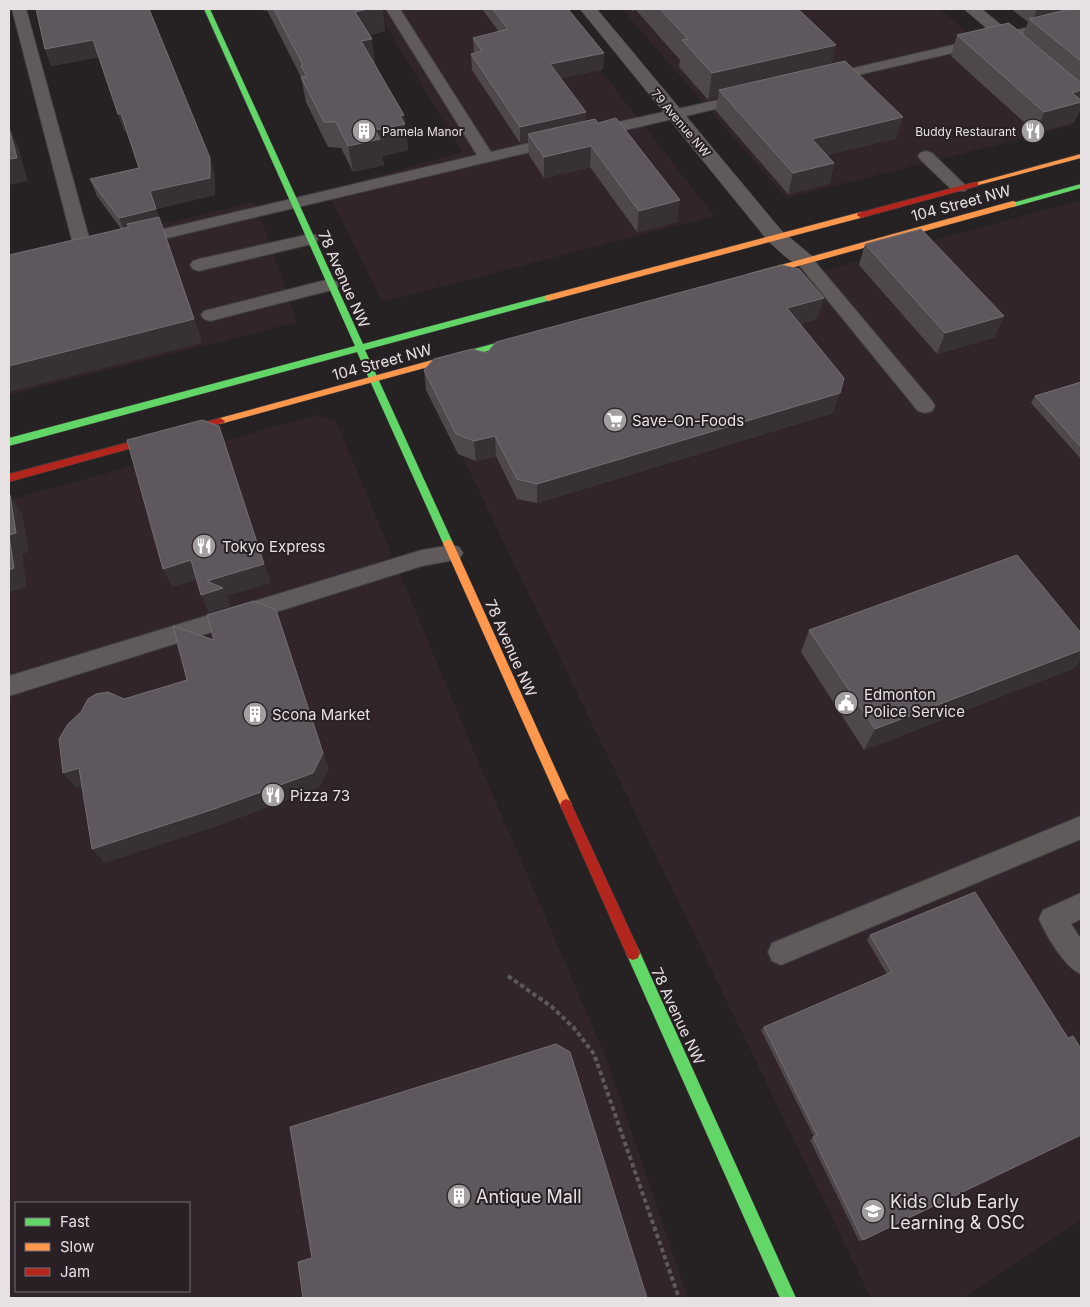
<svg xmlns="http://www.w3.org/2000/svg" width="1090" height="1307" viewBox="0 0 1090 1307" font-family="Inter,sans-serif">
  <rect width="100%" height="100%" fill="#262224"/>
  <g fill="#31252b" fill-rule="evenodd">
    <polygon points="376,9 553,9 714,216 382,302 327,190 462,152"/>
    <polygon points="622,9 940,9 1075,125 786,198"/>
    <polygon points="1081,200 1081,1220 963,1298 871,1298 425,380"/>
    <polygon points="255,202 297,322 9,395 9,260"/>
    <path d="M318,415l18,6 134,321 139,323 79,233h-679v-798zM16,1203h173v88h-173z"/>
  </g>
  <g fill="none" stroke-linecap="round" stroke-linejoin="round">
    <g stroke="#403e3f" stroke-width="2">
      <g id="lane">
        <polygon points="12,9 26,9 93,252 90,256 84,257 78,256 75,252"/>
        <polygon points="386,9 400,9 491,152 558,136 564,138 566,141 564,144 134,246 128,245 126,241 128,237 134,236 477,155"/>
        <polygon points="1081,15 1081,23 828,82 823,81 821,78 823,75 828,74"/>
        <polygon points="745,94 750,95 752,98 750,101 591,138 586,136 583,133 586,130 591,128"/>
        <polygon points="926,151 932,153 965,185 967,188 965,191 953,191 920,159 918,156 920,153"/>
        <polygon points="310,234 316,235 318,239 316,243 199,271 193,269 190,265 193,261 199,259"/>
        <polygon points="805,255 811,257 932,401 935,406 932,411 925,413 918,411 799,265 796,261 799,257"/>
        <polygon points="330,279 336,281 339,285 336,289 210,321 204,319 201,315 204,311"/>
        <polygon points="452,545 459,547 463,553 459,559 422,566 9,696 9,676 422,550"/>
        <polygon points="1081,816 1081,839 781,965 772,961 768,952 772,943"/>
        <path d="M1081,893v26l-10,5 10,15v35c-16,-6 -35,-39 -42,-55l4,-9z"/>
      </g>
    </g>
    <g stroke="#403e3f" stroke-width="1">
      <g id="street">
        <path d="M580,9h17l185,222 30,25 4,5 -4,5c-17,4 -32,-15 -44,-25z"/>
        <polygon points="964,9 982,9 1081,91 1081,105 1075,104"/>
      </g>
    </g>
    <g stroke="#403e3f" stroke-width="1">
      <g id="fast">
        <polygon points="204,9 210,9 363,344 548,295 552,298 551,300 365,350 453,543 452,546 444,546 443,543 357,352 9,446 9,438 355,346"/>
        <polygon points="1081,184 1081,188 1013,207 1009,204"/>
        <polygon points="529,334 534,337 532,339 447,362 442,359 444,357"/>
        <polygon points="633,946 638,948 796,1298 780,1298 626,953 628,948"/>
      </g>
    </g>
    <g stroke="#403e3f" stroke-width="1">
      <g id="slow">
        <polygon points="1081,154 1081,158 975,186 971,184"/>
        <polygon points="1013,201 1016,202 1016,206 751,279 747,276 748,274"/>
        <polygon points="861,212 864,213 864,217 548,301 544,298 548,295"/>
        <polygon points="447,356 450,357 450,361 220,424 215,421 220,418"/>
        <polygon points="448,539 453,543 570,801 572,805 570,809 566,811 562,809 443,543"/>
      </g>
    </g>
    <g stroke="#403e3f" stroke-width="1">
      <g id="jam">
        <polygon points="975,182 978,182 978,186 861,218 857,215 858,213"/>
        <polygon points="220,418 225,421 223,423 9,482 9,474"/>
        <polygon points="566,799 570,801 638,948 640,953 638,958 633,960 628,958 560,805 562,801"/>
      </g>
    </g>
    <polyline stroke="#5d595a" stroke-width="4" stroke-dasharray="4.5 3" stroke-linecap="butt" points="508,976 552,1007 574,1028 594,1054 679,1298"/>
    <use href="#lane" fill="#615a5b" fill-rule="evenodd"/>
    <use href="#street" fill="#615a5b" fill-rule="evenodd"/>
    <use href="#fast" fill="#63d668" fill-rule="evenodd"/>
    <use href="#slow" fill="#ff974d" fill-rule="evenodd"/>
    <use href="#jam" fill="#b3261e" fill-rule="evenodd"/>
  </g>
  <g fill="#4e474c">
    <polygon points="149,9 215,176 215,195 156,209 202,343 121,229 97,196 90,179 139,168 127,131 124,131 99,57 51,66 45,49"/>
    <polygon points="263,9 382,9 385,31 369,35 375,64 407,140 407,141 408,150 382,156 384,165 353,172 341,148 328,147 306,102 301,77 267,10 264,11"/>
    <polygon points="482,9 568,9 604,53 603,69 560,78 586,121 677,222 637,232 590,167 544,178 529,155 528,141 520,143 472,70 471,54 474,53 473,38 499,32"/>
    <polygon points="630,9 798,9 836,45 831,64 897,138 827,155 834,163 829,184 788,194 716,111 718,97 708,100 679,67 680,60 636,10 632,11"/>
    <polygon points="1011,9 1081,9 1081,109 1080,110 1074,122 1036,133 951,56 957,35 1023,35 1028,22"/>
    <polygon points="865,244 995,337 937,354 859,265"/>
    <polygon points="818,318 800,324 844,378 833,413 537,503 517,499 496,456 476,461 458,454 426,390 424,370 487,353"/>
    <polygon points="1081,382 1081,459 1031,403 1035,396"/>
    <polygon points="809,630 1081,633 1081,659 1074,668 864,750 801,652"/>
    <polygon points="975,892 863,1240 859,1241 810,1140 814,1137 761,1030 764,1027 887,974 867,940 870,935"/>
  </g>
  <g fill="#373135">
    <polygon points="368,9 382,9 385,31 359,37 355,12"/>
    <polygon points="1037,9 1081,9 1033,21"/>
    <polygon points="372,39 375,64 361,41"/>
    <polygon points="93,40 99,57 51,66 45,49"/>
    <polygon points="836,45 830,71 719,90 718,97 708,100 712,73"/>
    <polygon points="604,53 603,69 550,80 550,64"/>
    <polygon points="1081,90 1081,109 1080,110 1074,122 1036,133 1044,112 1072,93"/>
    <polygon points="586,112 586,128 528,134 528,141 520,143 520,127"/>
    <polygon points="118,114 121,114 127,131 124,131"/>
    <polygon points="404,115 408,150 382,156 384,165 353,172 348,146 400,116"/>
    <polygon points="903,117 897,138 808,160 812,139"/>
    <polygon points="9,126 17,144 28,181 9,185"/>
    <polygon points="591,146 590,167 544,178 544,157"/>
    <polygon points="210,158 215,176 215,195 156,209 150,191"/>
    <polygon points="834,163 829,184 788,194 793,173"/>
    <polygon points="680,200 677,222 637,232 639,211"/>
    <polygon points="156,209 202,343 9,392 9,366 194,319 162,226 131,234 129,227 127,224 130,234 126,235 119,218"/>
    <polygon points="824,298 818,318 782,329 787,308"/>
    <polygon points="1004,316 995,337 937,354 945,333"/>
    <polygon points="840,393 833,413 537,503 537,484"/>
    <polygon points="219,426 271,583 227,596 231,606 209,613 201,595"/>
    <polygon points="495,436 496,456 476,461 474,441"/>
    <polygon points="10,495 22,514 29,552 22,554 27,587 9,592"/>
    <polygon points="191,560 199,579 172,587 163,569"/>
    <polygon points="276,610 329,769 319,788 223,824 105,863 92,849"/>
    <polygon points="1081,650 1081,659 1074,668 864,750 875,729"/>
    <polygon points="79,768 91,784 76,788 63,773"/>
  </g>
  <g fill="#5e575d" stroke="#746d72">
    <polygon points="36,9 149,9 210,158 210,178 150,191 156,209 119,218 90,179 139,168 121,114 118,114 93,40 45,49"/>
    <polygon points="274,9 368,9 355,12 372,39 361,41 404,115 400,116 405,124 375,130 380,139 348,146 336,122 324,122 301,77 307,76 301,66 303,65"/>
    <polygon points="493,9 568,9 604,53 550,64 586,112 520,127 471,54 482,51 473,38 508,29"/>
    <polygon points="660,9 798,9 836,45 712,73 682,40 688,39"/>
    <polygon points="1070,9 1081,9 1081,61 1029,19"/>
    <polygon points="1009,23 1081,83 1081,90 1072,93 1081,100 1081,102 1044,112 957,35"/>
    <polygon points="845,61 903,117 812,139 834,163 793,173 719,90"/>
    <polygon points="616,118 680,200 639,211 591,146 544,157 528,134 595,119 598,123"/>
    <polygon points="9,128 17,158 9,159"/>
    <polygon points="159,217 194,319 9,366 9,255 129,227 127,224"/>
    <polygon points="921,229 1004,316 945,333 865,244"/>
    <polygon points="782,265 799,269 824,298 787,308 844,378 840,393 537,484 517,479 495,436 474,441 456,434 424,370 434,359 472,349 487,353 496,342"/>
    <polygon points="1081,382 1081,447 1035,396"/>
    <polygon points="202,420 219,426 264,564 207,581 223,588 201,595 191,560 163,569 127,440"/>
    <polygon points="9,495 10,495 16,533 9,535 14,568 9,570"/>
    <polygon points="1017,555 1081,633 1081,650 875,729 809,630"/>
    <polygon points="254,601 276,610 323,753 313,773 214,809 92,849 79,768 63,773 59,739 68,724 81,712 88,699 96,694 108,692 124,699 187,680 173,626 214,640 207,615"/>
    <polygon points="975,892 1068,1038 1073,1036 1081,1049 1081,1135 863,1240 813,1137 817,1135 764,1027 892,972 870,935"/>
    <polygon points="556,1044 570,1052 647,1298 303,1298 298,1262 312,1258 290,1127"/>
  </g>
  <defs>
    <g id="building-disc" transform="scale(1.25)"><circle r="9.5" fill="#a39ea1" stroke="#282024"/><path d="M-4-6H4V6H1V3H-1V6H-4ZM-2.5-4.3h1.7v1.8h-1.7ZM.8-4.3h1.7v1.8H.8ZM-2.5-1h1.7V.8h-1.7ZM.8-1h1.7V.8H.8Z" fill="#fff"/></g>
    <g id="restaurant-disc" transform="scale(1.25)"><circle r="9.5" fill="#a39ea1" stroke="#282024"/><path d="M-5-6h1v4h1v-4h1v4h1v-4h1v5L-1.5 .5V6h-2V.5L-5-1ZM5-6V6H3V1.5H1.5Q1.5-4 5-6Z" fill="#fff"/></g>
    <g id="supermarket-disc" transform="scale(1.25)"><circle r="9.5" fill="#a39ea1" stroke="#282024"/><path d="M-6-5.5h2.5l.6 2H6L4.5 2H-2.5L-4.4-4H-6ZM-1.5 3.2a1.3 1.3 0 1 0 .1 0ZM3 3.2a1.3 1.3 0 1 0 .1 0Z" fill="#fff"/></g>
    <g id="civic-disc" transform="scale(1.25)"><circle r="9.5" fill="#a39ea1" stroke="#282024"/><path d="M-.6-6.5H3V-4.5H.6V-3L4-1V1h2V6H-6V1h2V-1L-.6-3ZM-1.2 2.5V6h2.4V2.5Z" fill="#fff"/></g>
    <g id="school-disc" transform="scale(1.25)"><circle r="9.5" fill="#a39ea1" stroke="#282024"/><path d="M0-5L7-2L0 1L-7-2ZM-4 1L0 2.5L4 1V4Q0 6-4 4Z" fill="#fff"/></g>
  </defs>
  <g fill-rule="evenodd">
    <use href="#building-disc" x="364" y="131"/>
    <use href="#restaurant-disc" x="1033" y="131"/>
    <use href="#supermarket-disc" x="615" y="420"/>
    <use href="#restaurant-disc" x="204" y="546"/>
    <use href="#civic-disc" x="846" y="703"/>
    <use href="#building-disc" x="255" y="714"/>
    <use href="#restaurant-disc" x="273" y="795"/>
    <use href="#building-disc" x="459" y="1196"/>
    <use href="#school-disc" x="873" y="1211"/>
  </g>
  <g text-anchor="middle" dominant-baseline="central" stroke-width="4" stroke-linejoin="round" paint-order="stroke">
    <g font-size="12" fill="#e7e1e4" stroke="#282024">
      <text transform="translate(681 123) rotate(50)">79 Avenue NW</text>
    </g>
    <g font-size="12" fill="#e7e1e4" stroke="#282024" text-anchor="start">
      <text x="382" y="131">Pamela Manor</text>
      <text x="1016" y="131" text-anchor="end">Buddy Restaurant</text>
    </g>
    <g font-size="15" fill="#e7e1e4" stroke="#282024">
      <text transform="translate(961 203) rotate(-15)">104 Street NW</text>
      <text transform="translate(344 279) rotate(66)">78 Avenue NW</text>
      <text transform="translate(382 362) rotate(-15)">104 Street NW</text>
      <text transform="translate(511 648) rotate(66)">78 Avenue NW</text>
      <text transform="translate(678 1016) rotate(65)">78 Avenue NW</text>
    </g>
    <g font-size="15" fill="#e7e1e4" stroke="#282024" text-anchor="start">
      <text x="632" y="420">Save-On-Foods</text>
      <text x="222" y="546">Tokyo Express</text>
      <text x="864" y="694">Edmonton<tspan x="864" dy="17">Police Service</tspan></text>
      <text x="272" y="714">Scona Market</text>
      <text x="290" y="795">Pizza 73</text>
    </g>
    <g font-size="18" fill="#e7e1e4" stroke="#282024" text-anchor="start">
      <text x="476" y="1196">Antique Mall</text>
      <text x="890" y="1201">Kids Club Early<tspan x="890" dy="21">Learning &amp; OSC</tspan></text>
    </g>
  </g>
  <rect width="1090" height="1307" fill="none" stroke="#e7e1e4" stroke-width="20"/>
  <rect x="15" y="1202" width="175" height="90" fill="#282024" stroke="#746d71"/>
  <rect x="25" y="1218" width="25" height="8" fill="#63d668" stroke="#746d71"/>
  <text x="60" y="1227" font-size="15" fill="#e7e1e4">Fast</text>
  <rect x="25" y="1243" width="25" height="8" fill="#ff974d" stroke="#746d71"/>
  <text x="60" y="1252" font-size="15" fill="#e7e1e4">Slow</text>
  <rect x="25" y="1268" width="25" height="8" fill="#b3261e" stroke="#746d71"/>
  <text x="60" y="1277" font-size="15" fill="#e7e1e4">Jam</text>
</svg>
